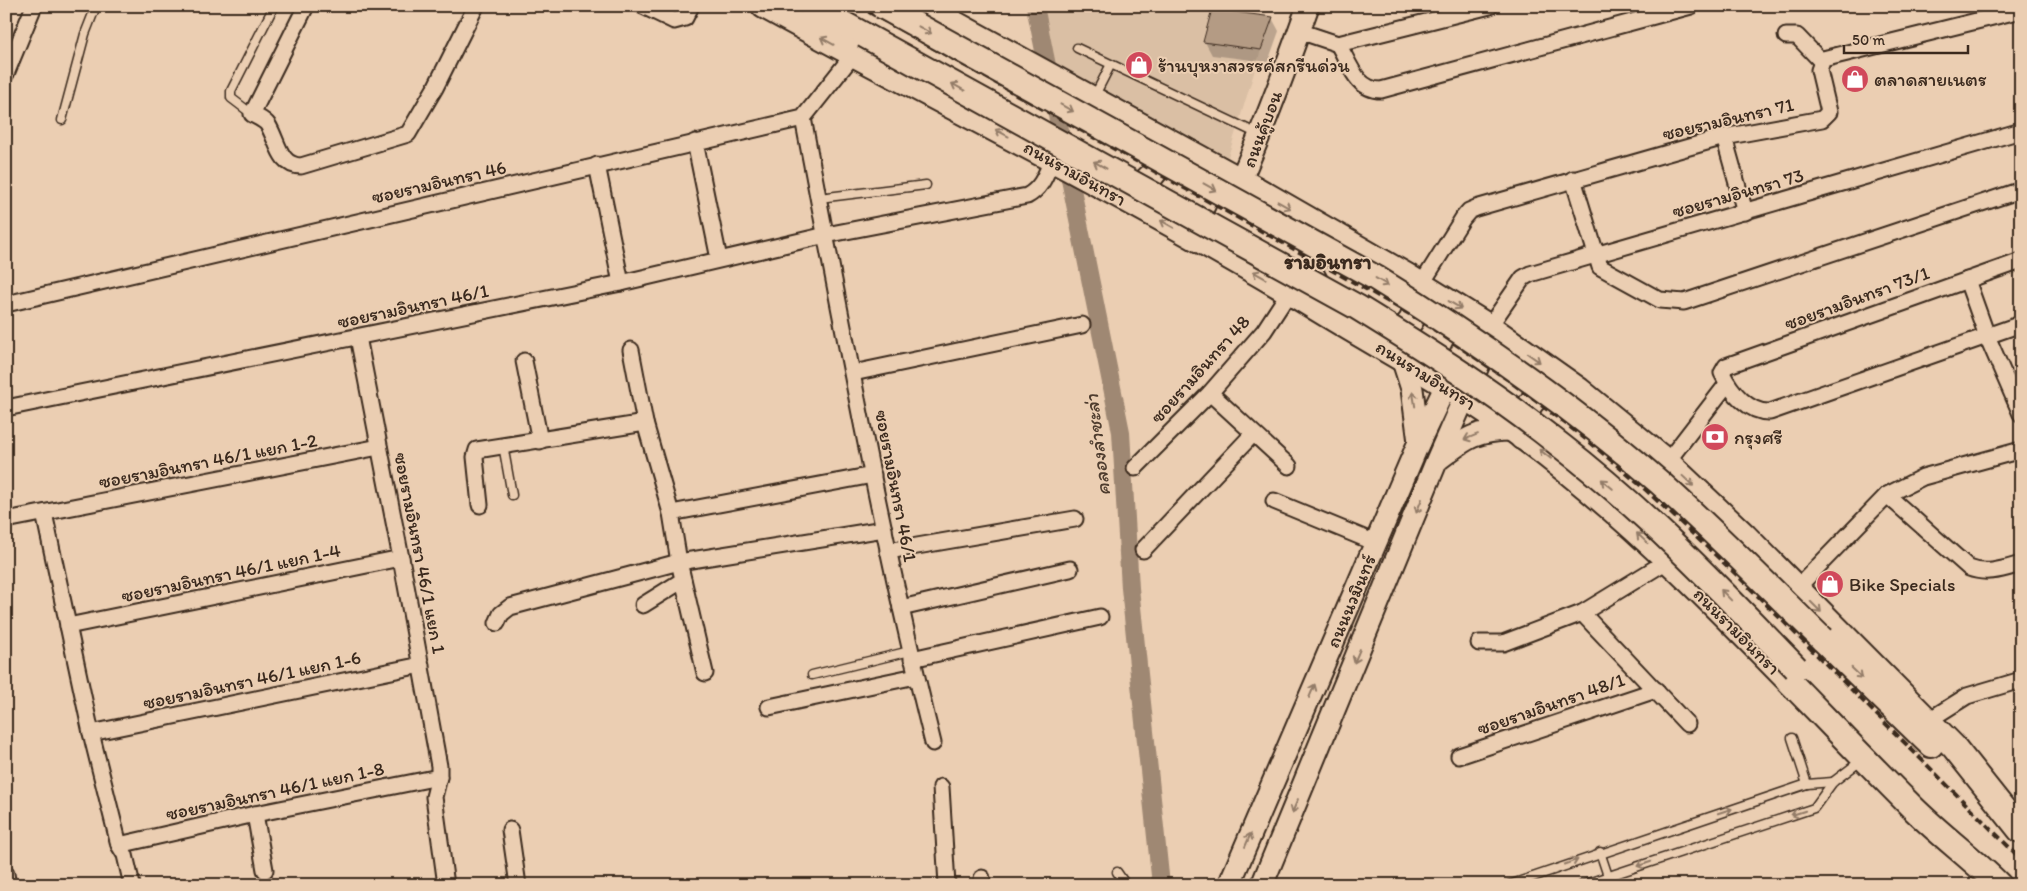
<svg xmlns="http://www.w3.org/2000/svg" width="2027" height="891" viewBox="0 0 2027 891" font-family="Itim,'Playpen Sans Thai',sans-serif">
  <rect width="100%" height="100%" fill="#ebceb2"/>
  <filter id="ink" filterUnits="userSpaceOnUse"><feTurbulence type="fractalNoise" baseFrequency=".02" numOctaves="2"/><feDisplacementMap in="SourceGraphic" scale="10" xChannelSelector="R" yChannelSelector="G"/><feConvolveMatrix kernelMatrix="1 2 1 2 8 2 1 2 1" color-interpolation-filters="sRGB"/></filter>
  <g filter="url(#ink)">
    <polygon fill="#dabfa4" points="1044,6 1191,6 1212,9 1203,42 1261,50 1228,157 1056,65"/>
    <polygon fill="#0003" points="1272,18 1279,31 1268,62 1212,55 1205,42"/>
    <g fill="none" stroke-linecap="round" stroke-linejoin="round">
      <polyline stroke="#9f8873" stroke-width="18" points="1035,6 1121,432 1130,588 1161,885"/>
    </g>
    <polygon fill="#b49b84" stroke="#3b2a1e" points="1212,9 1273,17 1261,50 1203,42"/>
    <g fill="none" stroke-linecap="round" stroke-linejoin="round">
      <g stroke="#3b2a1e" stroke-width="11">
        <g id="service">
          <polyline points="1077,48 1258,134"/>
          <polyline points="1094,97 1110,66"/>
          <polyline points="252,114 231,98 231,91 274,6"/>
          <polyline points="62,120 85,34 96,6"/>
          <polyline points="819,198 926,185"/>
          <polyline points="503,445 512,495"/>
          <polyline points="812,675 910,651"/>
          <polyline points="1792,738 1807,784"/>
          <polyline points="1600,852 1608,876"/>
          <polyline points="1117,872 1126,885"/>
          <polyline points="1509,885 1807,784 1833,782"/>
          <polyline points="1582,885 1814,808 1833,782 1862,760"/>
        </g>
      </g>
      <g stroke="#3b2a1e" stroke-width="19">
        <g id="minor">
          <path d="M306,6l-54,108c5,3 13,6 16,11 10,16 11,41 33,41l107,-32 27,-46 41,-82"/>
          <polyline points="643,6 674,21 685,18 691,6"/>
          <polyline points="1299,31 1338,44 1490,6"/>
          <polyline points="1786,36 1797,36 1821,61"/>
          <path d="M1338,44c12,20 18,46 43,46l310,-84"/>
          <polyline points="6,74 34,6"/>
          <path d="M803,118c40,209 78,418 130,625"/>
          <polyline points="1724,137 1745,212"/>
          <polyline points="695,142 719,259"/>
          <polyline points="597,165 621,283"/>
          <polyline points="1573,179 1600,267 1660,300 1684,302 2021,190"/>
          <path d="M2021,261l-295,105 -4,7c9,19 27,40 48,39l251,-88"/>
          <polyline points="1967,280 1987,336 2021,414"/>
          <polyline points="1421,285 1463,218 1469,211 1476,208 1724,137 1822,119 1829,112 1819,70 1823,59 2021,10"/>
          <polyline points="6,304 803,118 853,55"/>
          <polyline points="1489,327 1523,278 1530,274 2021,131"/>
          <polyline points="358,337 401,558 439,766 439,777 434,797 446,885"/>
          <polyline points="631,350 645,423 671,513 679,562 705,673"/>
          <polyline points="524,361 540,441"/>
          <polyline points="853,373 1082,325"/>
          <polyline points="1210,393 1289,466"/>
          <path d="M6,408l615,-125 205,-48 201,-39c15,-8 19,-22 25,-36"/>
          <polyline points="1667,462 1727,384"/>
          <polyline points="1135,468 1210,393 1264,331 1290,291"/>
          <path d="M1887,495l82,73c18,7 34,1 52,-4"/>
          <polyline points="1274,501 1376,543"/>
          <polyline points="480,505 475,457 477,450 645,423"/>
          <polyline points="44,513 91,733 119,845 125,855 132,885"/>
          <polyline points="671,513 873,475"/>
          <polyline points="6,520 379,447"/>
          <polyline points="1143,550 1253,434"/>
          <polyline points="888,551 1075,519"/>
          <polyline points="1797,588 1887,495 1923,477 2021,450"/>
          <polyline points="643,605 683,580"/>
          <polyline points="901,608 1070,569"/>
          <polyline points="1582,613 1687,724"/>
          <polyline points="497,623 501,614 510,607 679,562 884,529"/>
          <polyline points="68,626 401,558"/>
          <polyline points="1479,643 1503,643 1582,613 1667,561"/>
          <polyline points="912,659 1100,617"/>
          <polyline points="769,707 916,676"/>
          <polyline points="1929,720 1967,696 2021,680"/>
          <polyline points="91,733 421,665"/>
          <polyline points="1459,756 1656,690"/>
          <polyline points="941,787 947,885"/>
          <polyline points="255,814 265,870"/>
          <polyline points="510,830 518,885"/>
          <polyline points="119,845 255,814 439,777"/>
          <polyline points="6,874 8,885"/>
          <polyline points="982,878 982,885"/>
        </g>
      </g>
      <g stroke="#3b2a1e" stroke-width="25">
        <g id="secondary">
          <polyline points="1229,208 1234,220 1302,261 1311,270 1321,289"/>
          <path d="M1211,245c38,-78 68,-157 97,-239"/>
          <polyline points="1402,358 1412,389 1419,442"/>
          <path d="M1439,459c27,-21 38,-29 73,-29"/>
          <polyline points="1229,885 1419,442 1475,324"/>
          <polyline points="1262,885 1437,460 1492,334"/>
        </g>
      </g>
      <g stroke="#3b2a1e" stroke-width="28">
        <g id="primary">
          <path d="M764,6c188,103 382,198 565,310 66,40 134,76 195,122 140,104 261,242 384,365 28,29 62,53 91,82"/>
          <polyline points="811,6 864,35"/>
          <polyline points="923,6 1242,181 1407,276 1494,330 1579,390 1667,462 1745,536 1954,747 2020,830"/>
          <path d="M1122,195c20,-9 50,-28 36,-54"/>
          <path d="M1381,338c30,-8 41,-21 29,-54"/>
          <path d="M1522,437c2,-29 9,-47 42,-47"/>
          <polyline points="1822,639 1931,745"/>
        </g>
      </g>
      <use href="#service" stroke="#ebceb2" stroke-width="8"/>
      <use href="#minor" stroke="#ebceb2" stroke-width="15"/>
      <use href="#secondary" stroke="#ebceb2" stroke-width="21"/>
      <use href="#primary" stroke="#ebceb2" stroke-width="24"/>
      <polyline stroke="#3b2a1e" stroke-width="4" stroke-dasharray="8 4" stroke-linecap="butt" points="858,6 1380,297 1423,322 1507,379 1591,443 1646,490 1738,576 2021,859"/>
      <g stroke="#3b2a1e" stroke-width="28" stroke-linecap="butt">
        <g id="primary-bridge">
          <path d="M882,6l494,272c99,61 195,127 283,204 56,50 109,104 163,157"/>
          <path d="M864,35l493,272c70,43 139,87 203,138 86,66 161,145 236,223"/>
        </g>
      </g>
      <use href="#primary-bridge" stroke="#ebceb2" stroke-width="24"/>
    </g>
    <defs><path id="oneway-shaft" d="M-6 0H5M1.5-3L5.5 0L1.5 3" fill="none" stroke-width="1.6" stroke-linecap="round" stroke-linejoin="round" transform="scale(1.25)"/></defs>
    <g stroke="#937c68">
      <use href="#oneway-shaft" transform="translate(925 30) rotate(29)"/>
      <use href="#oneway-shaft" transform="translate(827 41) rotate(-151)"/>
      <use href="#oneway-shaft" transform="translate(958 87) rotate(-151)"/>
      <use href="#oneway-shaft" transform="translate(1067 108) rotate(29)"/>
      <use href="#oneway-shaft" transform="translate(1002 133) rotate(-152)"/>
      <use href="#oneway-shaft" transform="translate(1100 165) rotate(-151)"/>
      <use href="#oneway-shaft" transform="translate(1210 187) rotate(29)"/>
      <use href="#oneway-shaft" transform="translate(1284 205) rotate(29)"/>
      <use href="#oneway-shaft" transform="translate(1167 224) rotate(-151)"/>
      <use href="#oneway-shaft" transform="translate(1259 275) rotate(-151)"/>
      <use href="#oneway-shaft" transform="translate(1382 282) rotate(31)"/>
      <use href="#oneway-shaft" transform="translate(1455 305) rotate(31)"/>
      <use href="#oneway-shaft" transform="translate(1534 358) rotate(35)"/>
      <use href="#oneway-shaft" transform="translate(1414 399) rotate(-99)"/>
      <use href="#oneway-shaft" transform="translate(1471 437) rotate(158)"/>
      <use href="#oneway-shaft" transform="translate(1545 454) rotate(-142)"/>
      <use href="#oneway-shaft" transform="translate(1688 481) rotate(43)"/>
      <use href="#oneway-shaft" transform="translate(1607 484) rotate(-140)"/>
      <use href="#oneway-shaft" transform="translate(1419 506) rotate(112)"/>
      <use href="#oneway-shaft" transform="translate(1642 538) rotate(-137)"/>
      <use href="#oneway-shaft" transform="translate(1726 595) rotate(-134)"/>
      <use href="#oneway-shaft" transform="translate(1816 607) rotate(45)"/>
      <use href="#oneway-shaft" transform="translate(1357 656) rotate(113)"/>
      <use href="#oneway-shaft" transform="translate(1857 673) rotate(44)"/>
      <use href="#oneway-shaft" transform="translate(1312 691) rotate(-67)"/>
      <use href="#oneway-shaft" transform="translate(1295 806) rotate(113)"/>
      <use href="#oneway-shaft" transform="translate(1725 811) rotate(-18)"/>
      <use href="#oneway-shaft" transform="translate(1798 813) rotate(162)"/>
      <use href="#oneway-shaft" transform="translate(1248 840) rotate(-67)"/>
      <use href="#oneway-shaft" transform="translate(1571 862) rotate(-20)"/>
      <use href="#oneway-shaft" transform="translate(1644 864) rotate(162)"/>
    </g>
  </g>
  <defs>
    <g id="shop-disc" transform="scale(1.4375)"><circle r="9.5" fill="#d1495b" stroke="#ebceb2"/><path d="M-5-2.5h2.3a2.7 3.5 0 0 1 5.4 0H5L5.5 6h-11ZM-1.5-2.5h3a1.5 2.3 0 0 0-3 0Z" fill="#fff"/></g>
    <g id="bank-disc" transform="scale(1.4375)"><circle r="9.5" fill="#d1495b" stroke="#ebceb2"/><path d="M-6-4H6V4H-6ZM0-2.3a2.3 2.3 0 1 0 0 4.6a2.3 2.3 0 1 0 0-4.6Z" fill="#fff"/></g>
  </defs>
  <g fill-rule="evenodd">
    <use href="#shop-disc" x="1139" y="65"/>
    <use href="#shop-disc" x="1855" y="79"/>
    <use href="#bank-disc" x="1715" y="437"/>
    <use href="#shop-disc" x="1830" y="584"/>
  </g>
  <g text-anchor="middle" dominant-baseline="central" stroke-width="4" stroke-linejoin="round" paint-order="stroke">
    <g font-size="19" fill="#3b2a1e" stroke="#ebceb2" text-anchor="start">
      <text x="1158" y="65">ร้านบุหงาสวรรค์สกรีนด่วน</text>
      <text x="1874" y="79">ตลาดสายเนตร</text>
      <text x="1734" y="437">กรุงศรี</text>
      <text x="1849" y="584">Bike Specials</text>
    </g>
    <g font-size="19" fill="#3b2a1e" stroke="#ebceb2">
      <text transform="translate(1728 119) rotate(-13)">ซอยรามอินทรา 71</text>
      <text transform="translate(1262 129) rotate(-69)">ถนนคู้บอน</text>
      <text transform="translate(1075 173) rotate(29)">ถนนรามอินทรา</text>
      <text transform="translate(439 182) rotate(-13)">ซอยรามอินทรา 46</text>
      <text transform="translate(1738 193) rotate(-16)">ซอยรามอินทรา 73</text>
      <text transform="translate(1857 298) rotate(-20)">ซอยรามอินทรา 73/1</text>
      <text transform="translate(413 306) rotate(-12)">ซอยรามอินทรา 46/1</text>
      <text transform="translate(1200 369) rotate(-48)">ซอยรามอินทรา 48</text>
      <text transform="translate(1426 375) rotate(32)">ถนนรามอินทรา</text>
      <text transform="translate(208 461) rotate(-11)">ซอยรามอินทรา 46/1 แยก 1-2</text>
      <text transform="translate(896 486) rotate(79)">ซอยรามอินทรา 46/1</text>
      <text transform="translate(420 553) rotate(79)">ซอยรามอินทรา 46/1 แยก 1</text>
      <text transform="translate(231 573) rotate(-12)">ซอยรามอินทรา 46/1 แยก 1-4</text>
      <text transform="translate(1351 601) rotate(-67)">ถนนนวมินทร์</text>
      <text transform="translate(1737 631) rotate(45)">ถนนรามอินทรา</text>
      <text transform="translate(252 680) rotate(-12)">ซอยรามอินทรา 46/1 แยก 1-6</text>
      <text transform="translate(1551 704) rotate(-19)">ซอยรามอินทรา 48/1</text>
      <text transform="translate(275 791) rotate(-12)">ซอยรามอินทรา 46/1 แยก 1-8</text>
    </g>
    <g font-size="20" font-style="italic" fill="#4f3d2f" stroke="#ebceb2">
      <text transform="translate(1097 445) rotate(-97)">คลองลำชะล่า</text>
    </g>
    <g font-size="21" font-weight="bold" fill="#3b2a1e" stroke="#ebceb2">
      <text x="1328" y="261">รามอินทรา</text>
    </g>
  </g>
  <rect width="2027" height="891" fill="none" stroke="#ebceb2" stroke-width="25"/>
  <rect x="12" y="12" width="2002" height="866" fill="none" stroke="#3b2a1e" stroke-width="2" filter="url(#ink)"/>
  <path d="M1844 45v8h124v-8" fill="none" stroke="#3b2a1e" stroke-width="2.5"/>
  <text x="1852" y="45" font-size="15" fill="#3b2a1e" stroke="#ebceb2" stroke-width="4" paint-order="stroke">50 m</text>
</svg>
